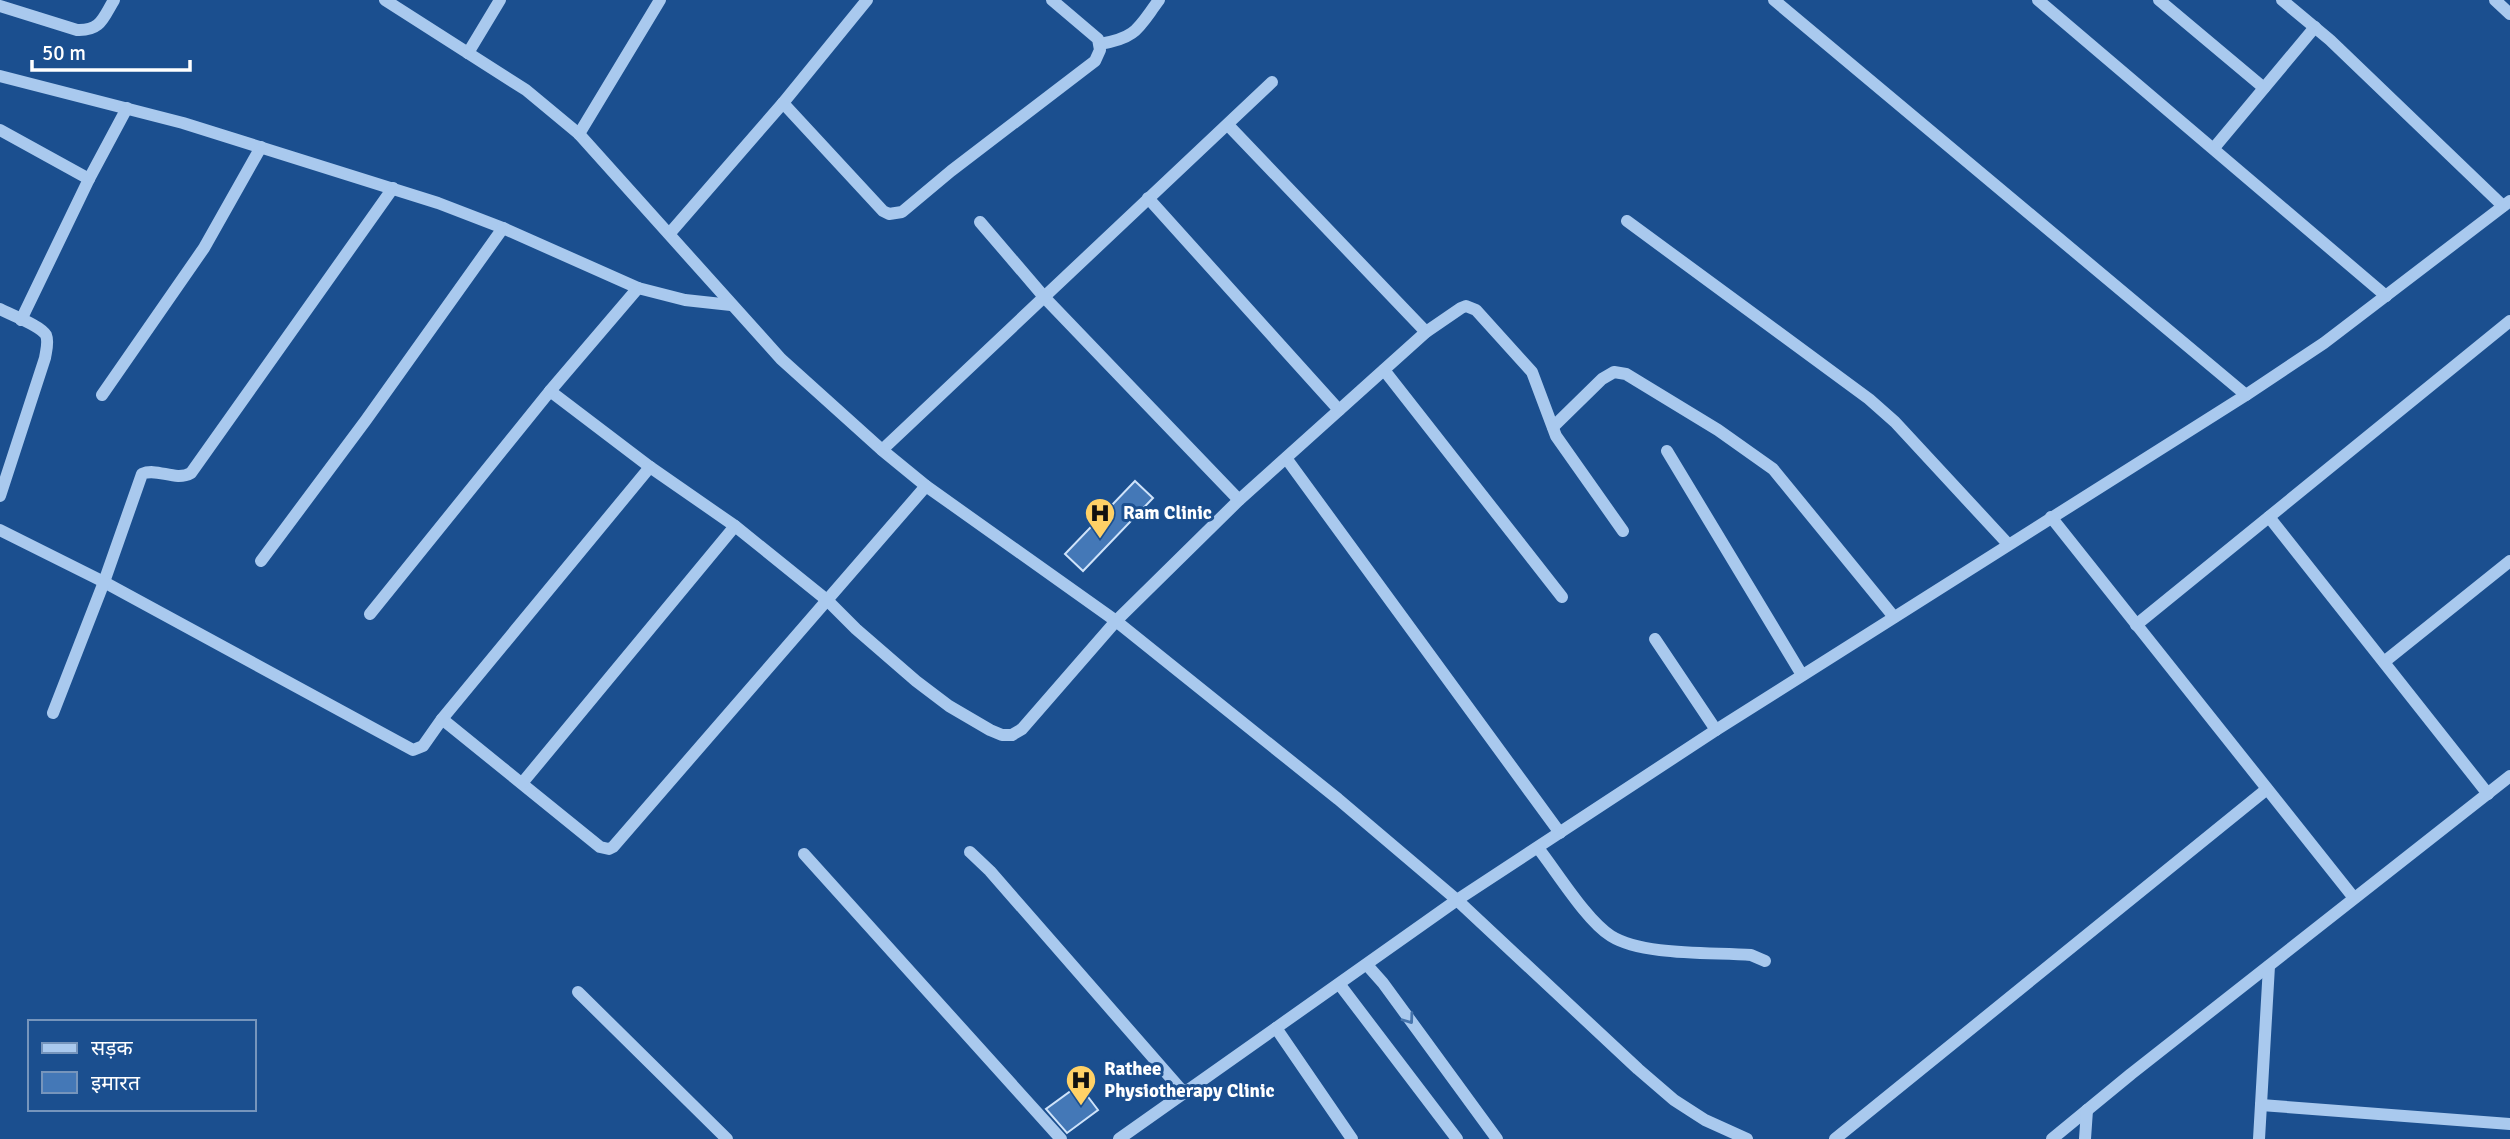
<svg xmlns="http://www.w3.org/2000/svg" width="2510" height="1139" viewBox="0 0 2510 1139" font-family="Signika,'Noto Sans Devanagari',sans-serif">
  <rect width="100%" height="100%" fill="#1b4f8f"/>
  <g fill="#4478b7" stroke="#cfe3fa" stroke-width="2">
    <polygon points="1135,481 1153,498 1083,571 1065,554"/>
    <polygon points="1079,1085 1098,1110 1067,1133 1046,1109"/>
  </g>
  <g fill="none" stroke-linecap="round" stroke-linejoin="round">
    <g stroke="#a9c9ee" stroke-width="12">
      <polyline points="385,0 526,90 579,134 781,359 882,450 926,486 1116,621 1338,799 1457,900 1638,1069 1674,1100 1705,1120 1747,1139"/>
      <polyline points="1774,0 2246,395"/>
      <polyline points="2038,0 2386,296"/>
      <polyline points="2159,0 2264,88"/>
      <polyline points="2282,0 2330,40 2503,206"/>
      <polyline points="2495,0 2510,14"/>
      <path d="M0,6l77,24c24,1 26,-12 37,-30"/>
      <path d="M1100,44c37,-6 38,-16 59,-44"/>
      <polyline points="468,53 500,0"/>
      <polyline points="0,76 183,123 438,203 503,228 638,288 685,300 731,305"/>
      <polyline points="783,103 883,211 889,214 902,212 951,171 1095,61 1100,50 1098,39 1052,0"/>
      <polyline points="1228,125 1426,332"/>
      <polyline points="0,130 89,179"/>
      <polyline points="579,134 660,0"/>
      <polyline points="2214,148 2315,27"/>
      <polyline points="1148,198 1339,410"/>
      <polyline points="1627,221 1869,399 1895,422 2008,544"/>
      <polyline points="980,222 1045,298 1239,500"/>
      <polyline points="670,233 783,103 867,0"/>
      <path d="M0,309c11,6 40,16 46,26 3,7 0,16 -1,23l-45,138"/>
      <polyline points="21,320 89,179 127,108"/>
      <polyline points="1384,370 1562,597"/>
      <polyline points="550,391 650,467 735,526 828,601 856,629 916,681 949,706 990,730 1002,735 1012,735 1022,729 1116,621 1239,500 1426,332 1461,308 1466,306 1476,310 1532,372 1556,436 1623,531"/>
      <polyline points="102,395 204,248 261,147"/>
      <polyline points="1553,427 1602,379 1614,372 1626,374 1718,430 1773,469 1894,617"/>
      <polyline points="882,450 1272,82"/>
      <polyline points="1667,451 1802,675"/>
      <polyline points="1286,458 1560,833"/>
      <polyline points="2051,517 2354,898"/>
      <polyline points="2269,517 2488,794"/>
      <polyline points="0,530 104,582 413,750 423,746 442,719 650,467"/>
      <polyline points="261,561 366,420 503,228"/>
      <polyline points="370,614 550,391 638,288"/>
      <polyline points="2136,625 2510,321"/>
      <polyline points="1655,639 1716,730"/>
      <polyline points="2384,662 2510,561"/>
      <path d="M53,713l51,-131 38,-108c15,-7 33,8 49,-1l202,-285"/>
      <polyline points="442,719 600,847 609,849 613,847 926,486"/>
      <polyline points="523,782 735,526"/>
      <path d="M1538,848c19,24 48,72 73,88 32,20 101,16 140,19l14,6"/>
      <polyline points="970,852 990,871 1184,1093"/>
      <polyline points="804,854 1061,1139"/>
      <polyline points="1367,965 1383,983 1497,1139"/>
      <polyline points="1340,985 1457,1139"/>
      <polyline points="578,992 727,1139"/>
      <polyline points="1276,1028 1352,1139"/>
      <polyline points="2261,1105 2510,1124"/>
      <polyline points="1119,1139 1457,900 1716,730 2246,395 2324,343 2510,201"/>
      <polyline points="1835,1139 2267,789"/>
      <polyline points="2052,1139 2131,1074 2510,776"/>
      <polyline points="2085,1139 2087,1110"/>
      <polyline points="2259,1139 2269,966"/>
    </g>
  </g>
  <defs><path id="oneway-chevron" d="M-2-3.5L2.5 0L-2 3.5" fill="none" stroke-width="1.6" stroke-linecap="round" stroke-linejoin="round" transform="scale(1.75)"/></defs>
  <use stroke="#4674ac" href="#oneway-chevron" transform="translate(1409 1019) rotate(54)"/>
  <defs>
    <g id="hospital-pin" transform="scale(1.575)"><path d="M0 17L-7.5 6A9.5 9.5 0 1 1 7.5 6Z" fill="#ffd166" stroke="#1b4f8f"/><path d="M-5-5h3v3.5h4V-5h3V5h-3V1.5h-4V5h-3Z" fill="#111"/></g>
  </defs>
  <g fill-rule="evenodd">
    <use href="#hospital-pin" x="1100" y="513"/>
    <use href="#hospital-pin" x="1081" y="1080"/>
  </g>
  <g text-anchor="middle" dominant-baseline="central" stroke-width="6" stroke-linejoin="round" paint-order="stroke">
    <g font-size="19" font-weight="bold" fill="#fff" stroke="#1b4f8f" text-anchor="start">
      <text x="1123" y="513">Ram Clinic</text>
      <text x="1104" y="1069">Rathee<tspan x="1104" dy="22">Physiotherapy Clinic</tspan></text>
    </g>
  </g>
  <rect x="28" y="1020" width="228" height="91" fill="#1b4f8f" stroke="#7695bc" stroke-width="2"/>
  <rect x="42" y="1043" width="35" height="10" fill="#a9c9ee" stroke="#7695bc" stroke-width="2"/>
  <text x="91" y="1055" font-size="21" fill="#ffffff">सड़क</text>
  <rect x="42" y="1072" width="35" height="21" fill="#4478b7" stroke="#7695bc" stroke-width="2"/>
  <text x="91" y="1090" font-size="21" fill="#ffffff">इमारत</text>
  <path d="M32 60v10h158v-10" fill="none" stroke="#ffffff" stroke-width="3.5"/>
  <text x="42" y="60" font-size="21" fill="#ffffff" stroke="#1b4f8f" stroke-width="5" paint-order="stroke">50 m</text>
</svg>
